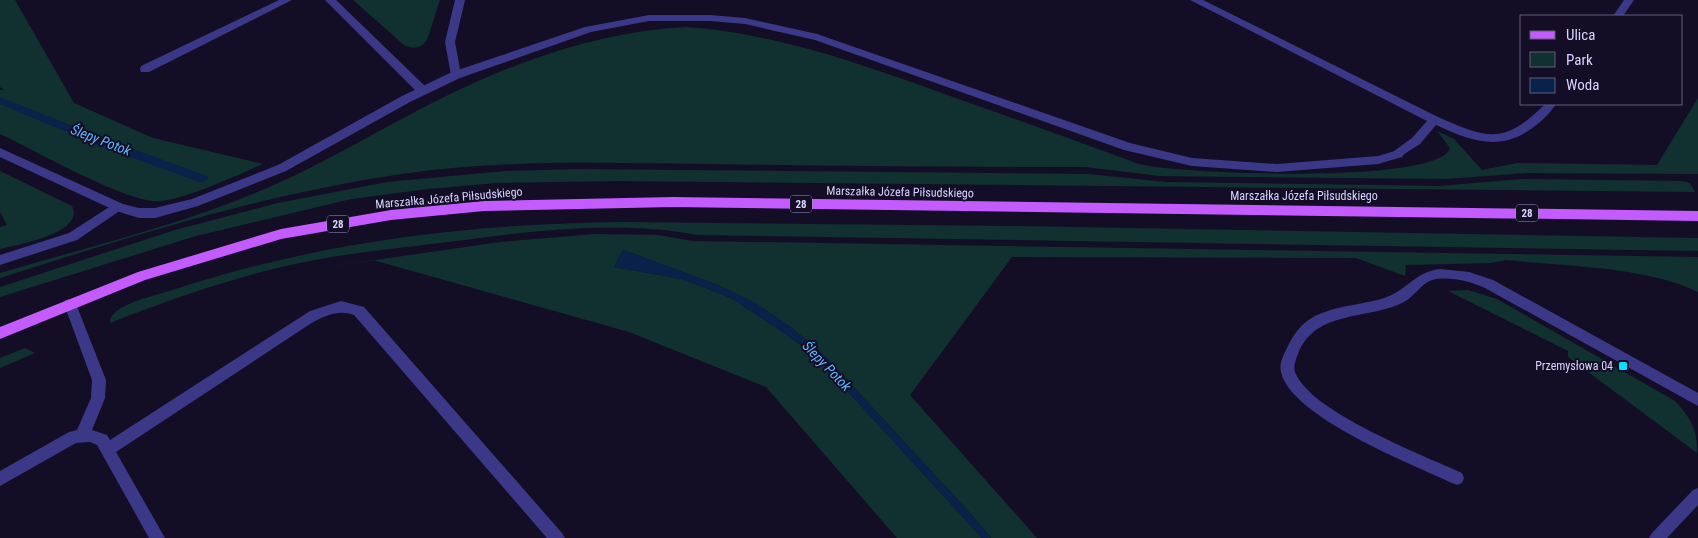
<svg xmlns="http://www.w3.org/2000/svg" width="1698" height="538" viewBox="0 0 1698 538" font-family="'Roboto Condensed',sans-serif">
  <rect width="100%" height="100%" fill="#130e26"/>
  <g fill="#113130">
    <path d="M0,0h15l59,103 79,35 110,26c-30,13 -69,32 -101,37 -31,5 -129,-52 -162,-67v-44h4l-4,-3z"/>
    <path d="M353,0h87l-13,40c-6,8 -13,10 -23,5z"/>
    <path d="M687,27c92,7 177,38 263,69 63,22 126,45 189,68 38,10 300,21 311,-16l-13,-17 17,8 28,31 35,-7 140,2 41,-67v76l-171,-1 -81,6 -286,-3 -75,-9c-125,0 -250,-1 -376,-3 -104,-1 -210,-5 -314,11 -134,20 -266,62 -395,103v-5c91,-27 186,-49 274,-88 57,-25 111,-59 168,-87 75,-37 160,-67 245,-71z"/>
    <polygon points="578,169 1088,174 1166,182 1439,186 1521,179 1681,181 1690,183 1695,192 618,181 496,183 428,189 351,199 196,236 0,297 0,287 175,230 278,203 387,182 505,171"/>
    <path d="M0,171l72,35c14,27 -56,39 -72,43v-22l7,-2 -7,-13z"/>
    <path d="M626,222l384,4 688,12v13l-1000,-16c-80,-15 -161,-5 -241,6 -47,6 -95,10 -142,19 -70,13 -139,37 -205,63 -2,-17 43,-27 56,-31 156,-51 297,-68 460,-70z"/>
    <path d="M595,234l64,1 33,6 1006,16v35c-55,-26 -131,-25 -192,-32l-15,3 -85,2 -1,11 -49,-18 -344,-1 -102,138 127,143h-46l-21,-25 -145,-157 -33,-28 -37,-25 -37,-18 -95,-35 -9,17 68,12 26,10 23,9 53,35 21,15 24,23 153,167h-85l-131,-151 -137,-55 -256,-72 -60,9 187,-27z"/>
    <path d="M1468,290l29,9 178,102c15,16 23,29 22,52l-129,-96v-6l-120,-60z"/>
    <polygon points="25,348 35,353 0,368 0,358"/>
  </g>
  <polygon fill="#0a2149" points="623,250 718,285 755,303 792,328 825,356 970,513 991,538 982,538 829,371 806,348 784,333 731,298 708,289 682,279 614,267"/>
  <g fill="none" stroke-linecap="round" stroke-linejoin="round">
    <polygon fill="#0a2149" fill-rule="evenodd" points="0,97 103,138 207,176 208,179 203,183 199,182 95,144 0,104"/>
    <g fill="#3b3887" fill-rule="evenodd">
      <polygon points="279,0 292,0 149,72 141,72 140,69 141,66"/>
      <polygon points="325,0 336,0 426,87 427,90 426,93 418,93"/>
      <polygon points="455,0 465,0 455,42 461,75 456,79 451,75 445,42"/>
      <path d="M1190,0h13l235,117c50,22 66,28 107,-13h11c-5,8 -13,16 -21,22 -34,27 -64,15 -99,-1l-16,19 -22,14 -6,-4 2,-3 18,-13 15,-17z"/>
      <polygon points="1624,0 1634,0 1623,16 1613,16"/>
      <polygon points="117,202 123,207 121,210 77,240 0,265 0,255 69,233"/>
      <path d="M1440,269l29,3 24,8 205,113v13l-213,-118c-16,-7 -36,-12 -53,-8 -12,4 -18,18 -30,23 -36,17 -87,7 -104,51 -2,5 -5,12 -3,18 15,40 128,83 167,101l2,5 -2,5 -5,2 -5,-2c-40,-19 -161,-66 -171,-111 -2,-8 2,-16 5,-22 7,-15 14,-26 29,-34 20,-10 44,-11 66,-17 24,-6 33,-27 59,-30z"/>
      <path d="M70,299l5,1 1,4 30,76 -1,18 -13,32 15,5 3,5 200,-129 31,-10 23,6 198,226 3,5h-18l-193,-223c-16,-6 -30,1 -44,9l-194,128 49,86h-16l-52,-93 -7,-3 -14,1 -76,43v-15l69,-39 8,-2 14,-32 1,-18 -28,-76 1,-4z"/>
      <polygon points="1698,488 1698,505 1667,538 1649,538 1652,533 1693,490"/>
    </g>
    <polygon fill="#3b3887" fill-rule="evenodd" points="649,15 710,15 745,18 817,34 1130,143 1192,158 1277,164 1378,156 1398,150 1404,154 1402,157 1378,164 1277,172 1192,166 1124,150 815,40 745,24 710,21 649,21 591,32 460,78 410,102 286,171 198,206 155,218 139,218 116,211 0,157 0,148 123,204 139,208 155,208 192,199 278,165 402,96 452,72 585,27"/>
    <polygon fill="#c35bff" fill-rule="evenodd" points="673,197 1698,211 1698,221 673,207 484,211 391,220 281,239 145,280 0,339 0,327 138,272 281,229 391,210 484,201"/>
  </g>
  <rect fill="#00e3ff" stroke="#130e26" stroke-width="2" x="1618" y="361" width="10" height="10" rx="2.5"/>
  <g text-anchor="middle" dominant-baseline="central" stroke-width="4" stroke-linejoin="round" paint-order="stroke">
    <g fill="#130e26" stroke="#9e99be" stroke-width="1">
      <rect x="790" y="195.5" width="22" height="17" rx="4"/>
      <rect x="1516" y="204.5" width="22" height="17" rx="4"/>
      <rect x="327" y="215.5" width="22" height="17" rx="4"/>
    </g>
    <g font-size="11" font-weight="bold" fill="#d9d4ff">
      <text x="801" y="204">28</text>
      <text x="1527" y="213">28</text>
      <text x="338" y="224">28</text>
    </g>
    <g font-size="12" fill="#d9d4ff" stroke="#130e26">
      <text transform="translate(900 192) rotate(1)">Marszałka Józefa Piłsudskiego</text>
      <text x="1304" y="196">Marszałka Józefa Piłsudskiego</text>
      <text transform="translate(449 198) rotate(-5)">Marszałka Józefa Piłsudskiego</text>
    </g>
    <g font-size="12" fill="#d9d4ff" stroke="#130e26" text-anchor="end">
      <text x="1613" y="366">Przemysłowa 04</text>
    </g>
    <g font-size="14" font-style="italic" fill="#62b5ff" stroke="#130e26">
      <text transform="translate(101 140) rotate(21)">Ślepy Potok</text>
      <text transform="translate(827 366) rotate(46)">Ślepy Potok</text>
    </g>
  </g>
  <rect x="1520" y="15" width="162" height="90" fill="#130e26" stroke="#625d7d"/>
  <rect x="1530" y="31" width="25" height="8" fill="#c35bff" stroke="#625d7d"/>
  <text x="1566" y="40" font-size="15" fill="#d9d4ff">Ulica</text>
  <rect x="1530" y="52" width="25" height="15" fill="#113130" stroke="#625d7d"/>
  <text x="1566" y="65" font-size="15" fill="#d9d4ff">Park</text>
  <rect x="1530" y="78" width="25" height="15" fill="#0a2149" stroke="#625d7d"/>
  <text x="1566" y="90" font-size="15" fill="#d9d4ff">Woda</text>
</svg>
